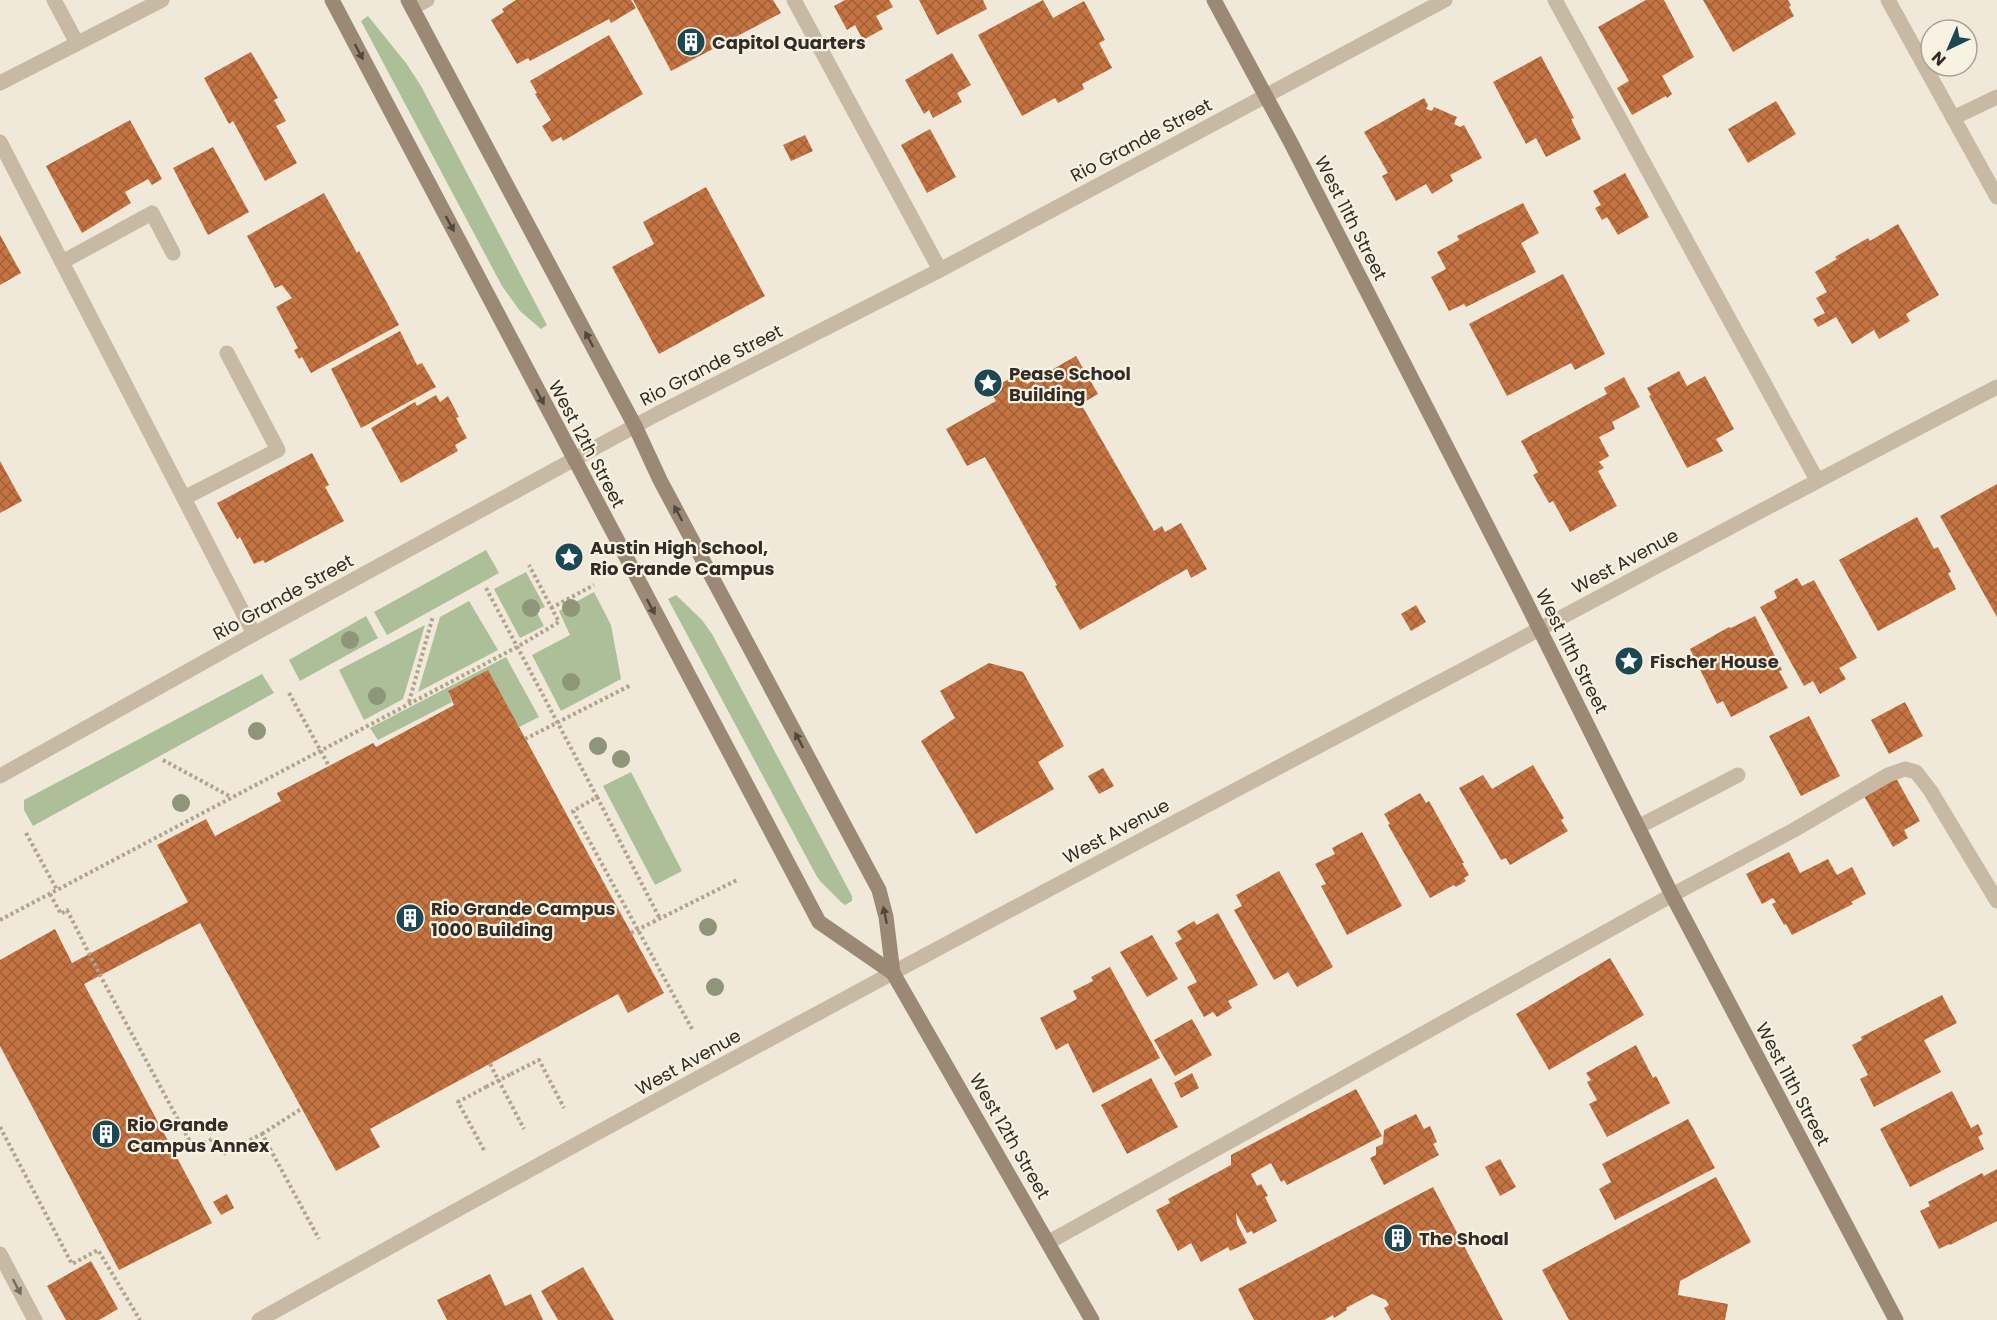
<svg xmlns="http://www.w3.org/2000/svg" width="1997" height="1320" viewBox="0 0 1997 1320" font-family="Poppins,sans-serif">
  <defs>
    <pattern id="building-cross-hatch" width="8" height="8" patternUnits="userSpaceOnUse" patternTransform="scale(1.5)"><rect width="8" height="8" fill="#c47442"/><path d="M0 0l8 8M0 8l8-8" fill="none" stroke="#a05f37"/></pattern>
  </defs>
  <rect width="100%" height="100%" fill="#f0e8d8"/>
  <g fill="#acbf98">
    <polygon points="368,16 406,63 421,86 547,325 541,329 520,311 502,286 361,21"/>
    <polygon points="486,550 499,573 387,635 374,612"/>
    <polygon points="526,572 545,607 536,611 544,626 520,638 494,589"/>
    <polygon points="594,592 611,625 621,679 561,711 532,655 570,635 559,611"/>
    <polygon points="676,595 702,620 712,634 852,896 852,901 845,905 842,903 820,881 816,875 668,599"/>
    <polygon points="469,601 498,650 418,692 440,617"/>
    <polygon points="366,616 378,638 300,681 289,660"/>
    <polygon points="425,625 403,699 364,720 339,670"/>
    <polygon points="506,657 539,717 519,727 488,671 448,691 452,702 378,740 370,728"/>
    <polygon points="262,674 274,693 33,826 24,810 24,800"/>
    <polygon points="631,772 682,871 655,885 603,786"/>
  </g>
  <g fill="url(#building-cross-hatch)">
    <polygon points="516,0 631,0 636,8 611,23 609,19 530,61 528,58 517,64 491,20 504,12 502,9"/>
    <polygon points="633,0 773,0 781,13 671,71"/>
    <polygon points="845,0 889,0 893,7 876,16 883,29 863,40 855,25 847,30 834,6"/>
    <polygon points="919,0 983,0 987,9 937,35"/>
    <polygon points="1043,0 1053,18 1084,1 1105,40 1099,43 1112,68 1082,84 1084,89 1058,103 1055,98 1022,116 978,35"/>
    <polygon points="1646,0 1664,0 1694,57 1662,76 1672,94 1667,98 1666,96 1632,115 1617,88 1629,81 1598,27"/>
    <polygon points="1703,0 1788,0 1791,5 1789,7 1794,16 1733,52"/>
    <polygon points="609,35 643,94 563,141 561,137 552,142 542,126 551,120 535,94 537,93 530,81"/>
    <polygon points="251,52 278,98 274,100 286,121 276,126 297,163 265,181 233,121 229,124 204,78"/>
    <polygon points="952,53 971,85 957,93 962,102 933,118 929,110 924,114 905,80"/>
    <polygon points="1541,56 1574,118 1571,119 1581,139 1546,157 1536,138 1526,144 1493,82"/>
    <polygon points="1424,98 1428,105 1426,109 1432,111 1434,107 1457,117 1454,124 1460,127 1464,125 1482,158 1450,175 1453,181 1432,194 1426,184 1396,201 1382,176 1388,173 1364,132"/>
    <polygon points="1776,101 1796,134 1748,163 1728,129"/>
    <polygon points="130,120 162,179 152,185 148,179 125,192 131,203 82,233 46,166"/>
    <polygon points="930,129 956,177 927,193 901,145"/>
    <polygon points="805,135 813,151 791,161 783,145"/>
    <polygon points="213,147 249,212 208,235 173,168"/>
    <polygon points="1625,173 1649,217 1618,235 1607,217 1602,220 1595,208 1601,205 1593,191"/>
    <polygon points="706,187 765,296 659,354 612,267 654,244 643,222"/>
    <polygon points="324,193 357,253 359,251 399,325 311,373 302,357 299,359 294,350 298,348 276,307 292,298 282,285 275,288 247,236"/>
    <polygon points="1523,203 1539,233 1521,243 1536,272 1466,307 1464,304 1449,311 1431,277 1446,269 1437,252 1459,240 1457,236"/>
    <polygon points="1898,224 1939,295 1906,314 1910,321 1879,339 1874,330 1852,344 1836,317 1818,327 1813,319 1825,313 1816,298 1827,292 1815,272 1837,259 1835,257 1868,238 1870,241"/>
    <polygon points="0,235 21,273 0,285"/>
    <polygon points="1563,274 1605,354 1575,370 1571,363 1507,396 1469,324"/>
    <polygon points="400,331 417,365 422,363 436,387 361,428 331,369"/>
    <polygon points="1076,356 1098,394 1081,404 1154,531 1162,526 1165,532 1181,523 1207,569 1191,578 1187,569 1080,630 1055,586 1057,585 985,457 967,466 946,429 996,401 989,390 1020,373 1027,384"/>
    <polygon points="1679,371 1687,386 1705,376 1734,429 1716,439 1723,451 1687,468 1649,396 1651,395 1647,388"/>
    <polygon points="1624,377 1640,407 1612,422 1615,429 1599,437 1609,456 1599,462 1604,468 1598,471 1617,506 1570,532 1553,501 1549,503 1533,475 1538,472 1521,441 1607,394 1604,388"/>
    <polygon points="436,395 440,402 448,396 459,417 456,418 467,438 455,445 458,451 401,483 371,428 415,402 417,406"/>
    <polygon points="312,453 329,485 325,487 344,521 265,563 263,560 254,564 240,537 237,539 217,503"/>
    <polygon points="0,461 22,501 0,513"/>
    <polygon points="1997,484 1997,617 1940,516"/>
    <polygon points="1917,517 1934,549 1938,547 1951,572 1948,573 1956,589 1878,631 1839,560"/>
    <polygon points="1797,578 1802,586 1814,580 1857,658 1839,668 1846,679 1820,694 1813,681 1804,686 1760,607 1777,598 1774,591"/>
    <polygon points="1416,605 1426,622 1411,631 1401,614"/>
    <polygon points="1755,616 1782,670 1779,671 1788,688 1731,717 1723,701 1717,704 1690,649 1729,627 1731,628"/>
    <polygon points="989,663 1023,672 1064,746 1038,762 1054,789 976,834 921,741 955,718 940,691"/>
    <polygon points="488,670 664,993 628,1013 618,994 370,1129 380,1147 336,1171 200,923 84,984 212,1223 119,1270 0,1046 0,960 55,929 72,963 188,902 157,845 206,819 215,836 281,801 277,793 373,743 376,747 454,705 448,691"/>
    <polygon points="1905,702 1923,736 1889,754 1871,720"/>
    <polygon points="1809,716 1840,776 1801,796 1769,736"/>
    <polygon points="1533,765 1564,818 1561,820 1568,831 1510,865 1506,858 1501,860 1459,788 1483,775 1492,789"/>
    <polygon points="1103,768 1114,786 1099,794 1088,776"/>
    <polygon points="1896,778 1920,821 1904,830 1908,838 1893,847 1864,796"/>
    <polygon points="1420,793 1426,803 1429,801 1464,863 1462,863 1469,875 1464,878 1466,881 1456,887 1454,885 1430,898 1388,825 1390,824 1384,814"/>
    <polygon points="1362,832 1402,906 1347,935 1321,886 1326,884 1315,864 1335,854 1332,848"/>
    <polygon points="1789,852 1800,873 1828,859 1837,875 1852,867 1866,894 1851,902 1853,904 1792,935 1786,924 1784,925 1772,904 1776,902 1773,898 1762,904 1746,874"/>
    <polygon points="1279,871 1333,967 1297,987 1288,972 1274,980 1234,910 1242,906 1236,895"/>
    <polygon points="1218,913 1258,985 1228,1001 1232,1008 1217,1017 1213,1012 1204,1017 1187,987 1197,982 1175,943 1182,939 1177,931 1194,921 1197,925"/>
    <polygon points="1152,935 1178,979 1147,997 1120,952"/>
    <polygon points="1610,958 1644,1015 1549,1070 1516,1014"/>
    <polygon points="1110,967 1160,1058 1093,1093 1068,1043 1056,1050 1040,1018 1077,999 1073,991 1093,981 1091,977"/>
    <polygon points="1942,995 1957,1023 1924,1040 1941,1072 1874,1107 1860,1079 1868,1075 1852,1045 1862,1040 1861,1037"/>
    <polygon points="1192,1019 1212,1055 1175,1076 1154,1040"/>
    <polygon points="1636,1045 1653,1078 1656,1076 1670,1103 1607,1137 1589,1104 1597,1100 1587,1082 1591,1080 1586,1073"/>
    <polygon points="1192,1073 1199,1088 1181,1098 1174,1083"/>
    <polygon points="1151,1078 1178,1127 1127,1154 1101,1105"/>
    <polygon points="1356,1089 1382,1136 1287,1185 1284,1180 1281,1182 1271,1163 1251,1174 1257,1186 1261,1184 1268,1196 1265,1197 1277,1221 1253,1234 1252,1231 1247,1233 1236,1213 1237,1224 1247,1243 1230,1251 1228,1247 1201,1262 1191,1243 1178,1251 1156,1210 1170,1203 1168,1199 1231,1165 1231,1155"/>
    <polygon points="1952,1091 1971,1128 1978,1124 1983,1134 1978,1137 1984,1149 1910,1187 1880,1129"/>
    <polygon points="1416,1114 1424,1129 1430,1126 1437,1142 1433,1144 1439,1155 1384,1185 1370,1158 1376,1155 1376,1147 1383,1144 1384,1130"/>
    <polygon points="1688,1119 1715,1168 1615,1220 1599,1189 1611,1182 1602,1164"/>
    <polygon points="1500,1159 1516,1187 1500,1196 1485,1167"/>
    <polygon points="1997,1169 1997,1221 1950,1245 1949,1244 1939,1249 1920,1211 1930,1206 1928,1202 1982,1173 1984,1176"/>
    <polygon points="1716,1177 1751,1242 1680,1281 1678,1295 1728,1304 1725,1320 1569,1320 1542,1270"/>
    <polygon points="1433,1187 1503,1320 1391,1320 1384,1308 1389,1305 1386,1300 1372,1294 1346,1308 1347,1310 1334,1318 1333,1315 1324,1320 1254,1320 1238,1289"/>
    <polygon points="227,1194 234,1208 221,1215 213,1202"/>
    <polygon points="91,1261 118,1309 99,1320 66,1320 47,1286"/>
    <polygon points="583,1267 614,1320 558,1320 541,1291"/>
    <polygon points="490,1274 505,1306 531,1294 543,1320 447,1320 437,1300"/>
  </g>
  <g fill="none" stroke-linecap="round" stroke-linejoin="round">
    <g stroke="#b3a38e" stroke-width="4" stroke-dasharray="3 3" stroke-linecap="butt">
      <polyline points="486,588 597,797 573,811 692,1029"/>
      <polyline points="551,608 594,585"/>
      <polyline points="289,693 329,766"/>
      <polyline points="409,702 433,616"/>
      <polyline points="525,739 631,685"/>
      <polyline points="163,760 231,797"/>
      <polyline points="597,797 660,919"/>
      <polyline points="26,833 57,890"/>
      <polyline points="50,894 61,914 67,910 100,975 194,1149 214,1138 223,1154 262,1134 319,1239"/>
      <polyline points="0,920 517,647 559,622 529,565"/>
      <polyline points="653,922 737,880"/>
      <polyline points="490,1064 524,1129"/>
      <polyline points="511,1074 539,1060 564,1108"/>
      <polyline points="0,1127 72,1264 98,1250 140,1320"/>
      <polyline points="262,1134 301,1109"/>
      <polyline points="484,1150 458,1102 486,1087"/>
    </g>
    <g stroke="#c8b9a4" stroke-width="15">
      <polyline points="54,0 77,43"/>
      <polyline points="794,0 940,270"/>
      <polyline points="1555,0 1817,480"/>
      <polyline points="412,8 427,0"/>
      <polyline points="1953,118 1997,97"/>
      <polyline points="0,142 254,634"/>
      <polyline points="62,262 152,213 173,253"/>
      <polyline points="184,498 278,450 227,353"/>
      <polyline points="1638,827 1738,775"/>
      <polyline points="1049,1242 1672,895 1794,830 1888,775 1905,769 1916,772 1930,790 1997,901"/>
      <polyline points="0,1254 35,1320"/>
    </g>
    <g stroke="#c8b9a4" stroke-width="15">
      <polyline points="1888,0 1997,197"/>
      <polyline points="0,83 162,0"/>
      <polyline points="0,776 254,634 657,414 940,270 1445,0"/>
      <path d="M259,1320c389,-218 783,-428 1177,-636 187,-99 373,-200 561,-297"/>
    </g>
    <g stroke="#9b8976" stroke-width="15">
      <polyline points="332,0 819,922 893,973"/>
      <polyline points="408,0 635,426 660,480 879,890 886,917 893,973 1092,1320"/>
      <polyline points="1214,0 1291,143 1523,596 1672,895 1896,1320"/>
    </g>
    <g stroke="#b3a38e" stroke-width="4" stroke-dasharray="3 3" stroke-linecap="butt">
      <polyline points="631,933 653,922"/>
      <polyline points="486,1087 511,1074"/>
    </g>
  </g>
  <g fill="#8e9578">
    <circle cx="531" cy="608" r="9"/>
    <circle cx="571" cy="608" r="9"/>
    <circle cx="350" cy="640" r="9"/>
    <circle cx="571" cy="682" r="9"/>
    <circle cx="377" cy="696" r="9"/>
    <circle cx="257" cy="731" r="9"/>
    <circle cx="598" cy="746" r="9"/>
    <circle cx="621" cy="759" r="9"/>
    <circle cx="181" cy="803" r="9"/>
    <circle cx="708" cy="927" r="9"/>
    <circle cx="715" cy="987" r="9"/>
  </g>
  <defs><path id="oneway-solid" d="M-6-.8H1V-3.2L6.5 0L1 3.2V.8H-6Z" transform="scale(1.5)"/></defs>
  <g fill="#52483e">
    <use href="#oneway-solid" transform="translate(359 52) rotate(62)"/>
    <use href="#oneway-solid" transform="translate(450 224) rotate(62)"/>
    <use href="#oneway-solid" transform="translate(589 339) rotate(-118)"/>
    <use href="#oneway-solid" transform="translate(540 397) rotate(62)"/>
    <use href="#oneway-solid" transform="translate(678 513) rotate(-118)"/>
    <use href="#oneway-solid" transform="translate(651 607) rotate(62)"/>
    <use href="#oneway-solid" transform="translate(799 740) rotate(-118)"/>
    <use href="#oneway-solid" transform="translate(885 915) rotate(-102)"/>
  </g>
  <use fill="#766b5f" href="#oneway-solid" transform="translate(17 1287) rotate(62)"/>
  <defs>
    <g id="building-disc" transform="scale(1.5)"><circle r="9.5" fill="#1c4854" stroke="#f8f2e3"/><path d="M-4-6H4V6H1V3H-1V6H-4ZM-2.5-4.3h1.7v1.8h-1.7ZM.8-4.3h1.7v1.8H.8ZM-2.5-1h1.7V.8h-1.7ZM.8-1h1.7V.8H.8Z" fill="#fff"/></g>
    <g id="sight-disc" transform="scale(1.5)"><circle r="9.5" fill="#1c4854" stroke="#f8f2e3"/><path d="M0-6L1.8-2.2L6-1.7L2.9 1.2L3.7 5.4L0 3.3L-3.7 5.4L-2.9 1.2L-6-1.7L-1.8-2.2Z" fill="#fff"/></g>
  </defs>
  <g fill-rule="evenodd">
    <use href="#building-disc" x="691" y="42"/>
    <use href="#sight-disc" x="988" y="383"/>
    <use href="#sight-disc" x="569" y="557"/>
    <use href="#sight-disc" x="1629" y="661"/>
    <use href="#building-disc" x="410" y="918"/>
    <use href="#building-disc" x="106" y="1134"/>
    <use href="#building-disc" x="1398" y="1238"/>
  </g>
  <g text-anchor="middle" dominant-baseline="central" stroke-width="4.5" stroke-linejoin="round" paint-order="stroke">
    <g font-size="18" font-weight="bold" fill="#332c26" stroke="#f8f2e3" text-anchor="start">
      <text x="712" y="42">Capitol Quarters</text>
      <text x="1009" y="373">Pease School<tspan x="1009" dy="21">Building</tspan></text>
      <text x="590" y="547">Austin High School,<tspan x="590" dy="21">Rio Grande Campus</tspan></text>
      <text x="1650" y="661">Fischer House</text>
      <text x="431" y="908">Rio Grande Campus<tspan x="431" dy="21">1000 Building</tspan></text>
      <text x="127" y="1124">Rio Grande<tspan x="127" dy="21">Campus Annex</tspan></text>
      <text x="1419" y="1238">The Shoal</text>
    </g>
    <g font-size="18" fill="#332c26" stroke="#f8f2e3">
      <text transform="translate(1141 140) rotate(-28)">Rio Grande Street</text>
      <text transform="translate(1351 218) rotate(63)">West 11th Street</text>
      <text transform="translate(711 365) rotate(-27)">Rio Grande Street</text>
      <text transform="translate(587 444) rotate(62)">West 12th Street</text>
      <text transform="translate(1625 561) rotate(-28)">West Avenue</text>
      <text transform="translate(283 597) rotate(-29)">Rio Grande Street</text>
      <text transform="translate(1572 651) rotate(63)">West 11th Street</text>
      <text transform="translate(1116 831) rotate(-28)">West Avenue</text>
      <text transform="translate(688 1062) rotate(-29)">West Avenue</text>
      <text transform="translate(1793 1084) rotate(62)">West 11th Street</text>
      <text transform="translate(1010 1136) rotate(60)">West 12th Street</text>
    </g>
  </g>
  <g transform="translate(1949 48) rotate(224)"><circle r="28" fill="#f8f2e3" stroke="#a9a397" stroke-width="1.5"/>
  <path d="M0-4.5L10 22L0 15L-10 22Z" fill="#1c4854"/>
  <text y="-9" font-size="16" font-weight="bold" text-anchor="middle" fill="#332c26">N</text>
  </g>
</svg>
